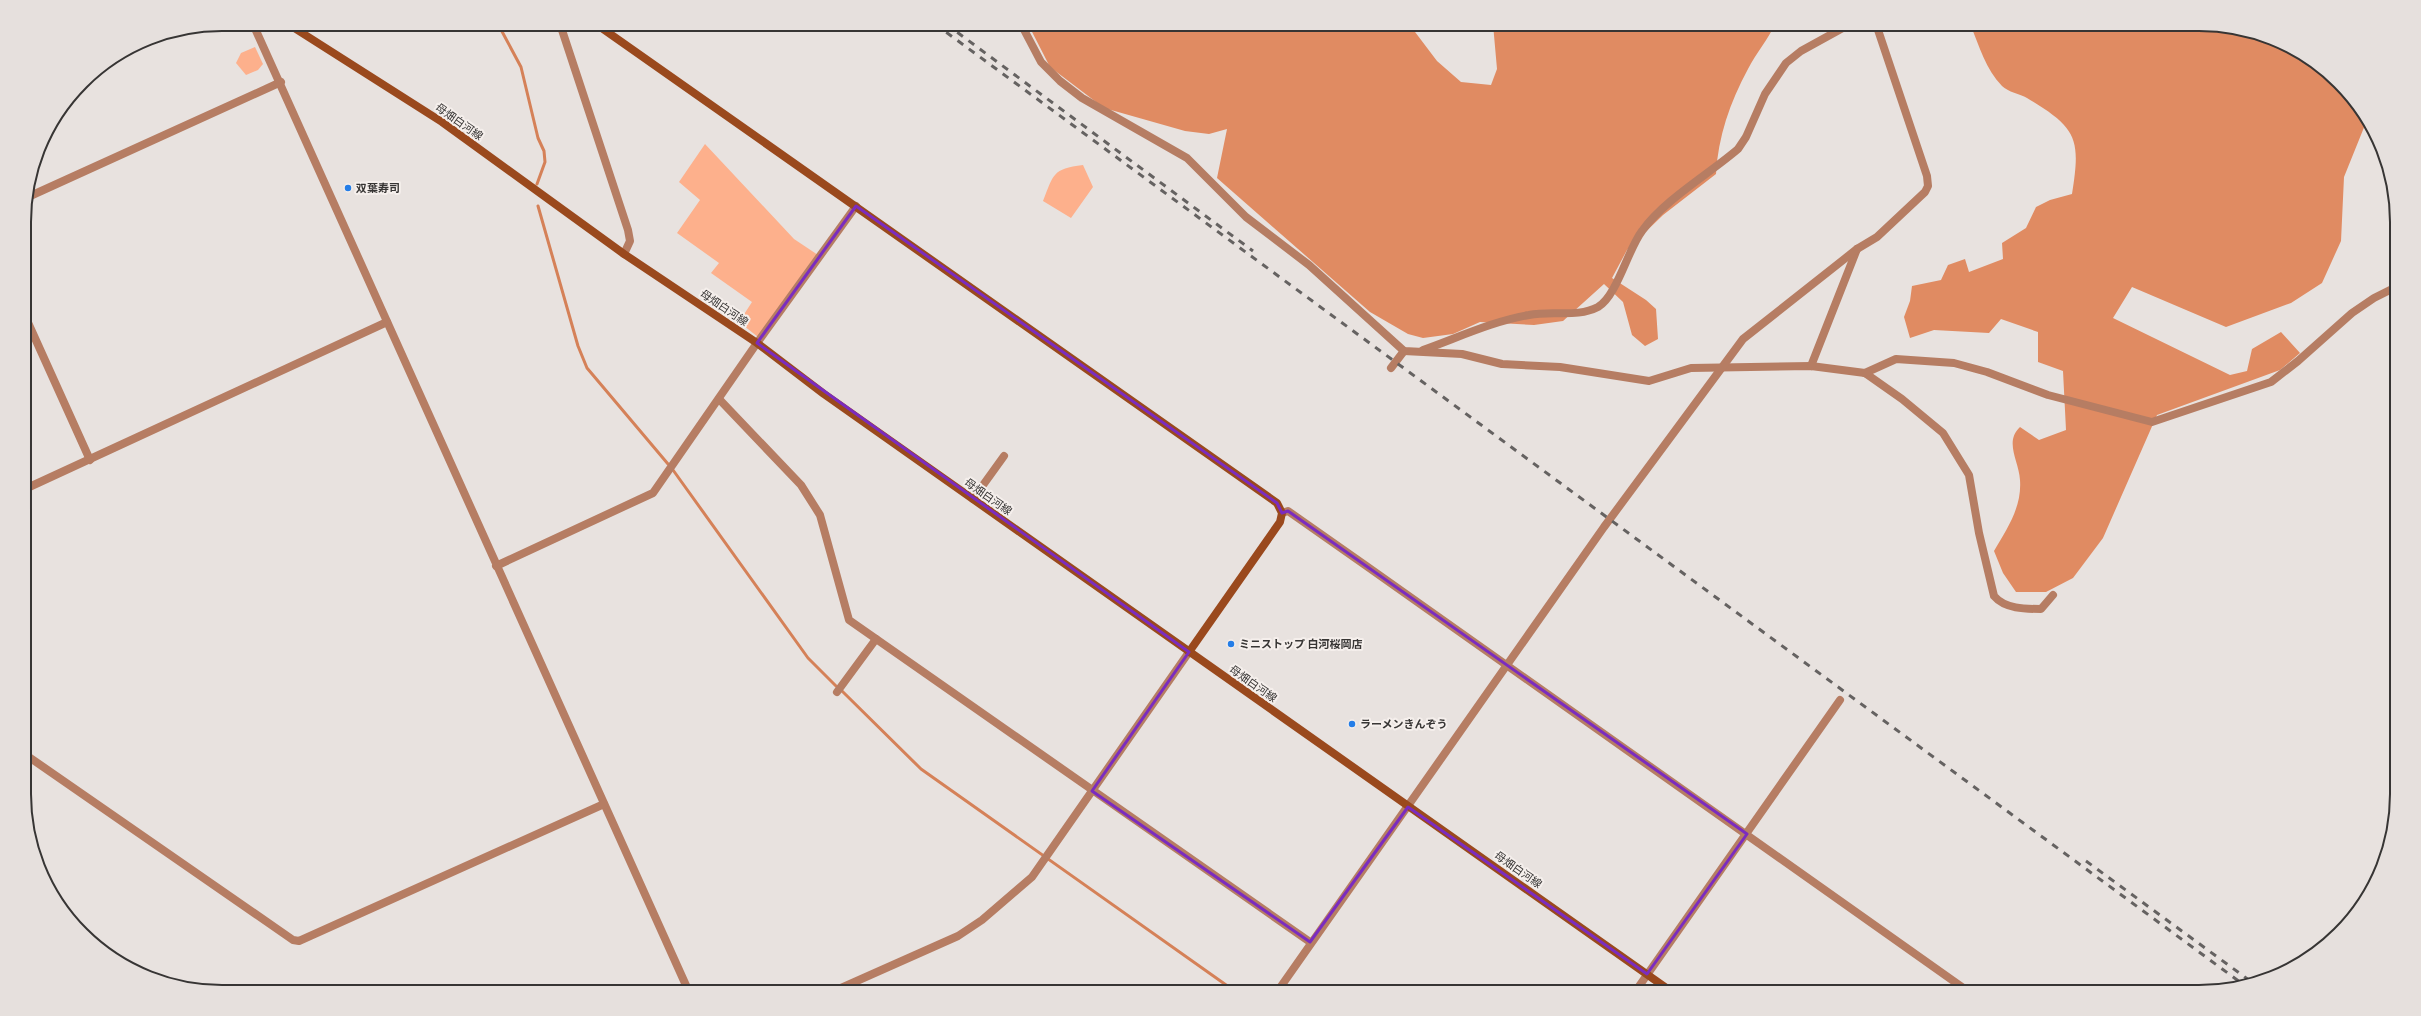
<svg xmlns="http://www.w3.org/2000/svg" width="2421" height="1016" viewBox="0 0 2421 1016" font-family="'Fira Sans','Noto Sans JP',sans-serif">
  <rect width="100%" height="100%" fill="#e8e2df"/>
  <g fill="#fdb08c">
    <polygon points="255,47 263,64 258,70 246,75 236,63 241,53"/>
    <polygon points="705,144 794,239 818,255 758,337 739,322 752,302 711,273 719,263 677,233 700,200 679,182"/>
    <path d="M1083,165l10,22 -22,31 -28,-17c11,-27 9,-32 40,-36z"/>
  </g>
  <g fill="#e08b62">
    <path d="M1028,24h381l28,37 24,21 30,3 6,-16 -4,-45h282c-7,16 -19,29 -27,45 -18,33 -30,68 -32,105l-53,41 -36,35 -15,28 34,22 10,9 2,30 -13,7 -13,-11 -9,-33 -19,-18 -41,37 -29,4 -54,-3 -27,12 -30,4 -15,-4 -38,-22 -153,-134 10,-49 -18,5 -24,-3 -81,-23 -54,-41z"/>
    <path d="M1970,24h229l76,15 44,26 37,36 11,19 -23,57 -3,64 -19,42 -31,20 -65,24 -94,-40 -19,31 117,57 17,-4 5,-22 29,-17 19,21 -20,17 -123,45 -54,123 -30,40 -27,14h-30l-13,-19 -9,-22c13,-22 28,-44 26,-71 -1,-19 -16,-38 0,-53l19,13 27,-10 -3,-59 -25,-9v-30l-37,-13 -12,14 -55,-3 -24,8 -6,-21 6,-16 2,-15 29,-6 7,-15 17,-6 4,13 34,-13 -1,-16 24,-15 10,-21 14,-7 22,-6c9,-56 5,-66 -45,-96 -7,-4 -19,-6 -25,-12 -16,-16 -23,-41 -32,-62z"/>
    <polygon points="2396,616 2397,674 2390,657"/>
  </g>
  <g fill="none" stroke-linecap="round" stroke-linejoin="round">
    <g stroke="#d58158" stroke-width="3">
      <polyline points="498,24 521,67 538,138 544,151 545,162 537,184"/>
      <polyline points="538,206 578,346 587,368 668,464"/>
      <polyline points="673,470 808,658 836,686"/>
      <polyline points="842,691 921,769 1236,992"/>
    </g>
    <g stroke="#b67d63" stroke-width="8">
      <polyline points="253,24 689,992"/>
      <polyline points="560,24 628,230 630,241 624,254"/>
      <path d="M1021,24l20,38 19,19 22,17 105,60 59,59 63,48 95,86 58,3 40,10 58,3 89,14 42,-13 120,-2 54,7 37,26 41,34 26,42 10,58 15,63c11,13 31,13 47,13l12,-14"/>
      <polyline points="28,197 281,82"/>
      <polyline points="25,316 90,460"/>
      <path d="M1423,350c34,-12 70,-29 106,-35 23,-5 48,3 69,-8 19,-11 30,-58 44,-76 22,-31 67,-57 96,-82l8,-12 19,-43 21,-31 15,-12 49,-27"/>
      <polyline points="1811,366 1857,249"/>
      <polyline points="1391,368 1404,351"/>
      <polyline points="1865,373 1896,359 1954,363 1987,372 2048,395 2152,422 2271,382 2298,361 2352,313 2374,298 2396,287"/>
      <path d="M719,399l82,86 19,30 29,105c154,107 307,215 461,322"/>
      <polyline points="25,489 387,322"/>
      <polyline points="973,499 1004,456"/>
      <polyline points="1282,513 1288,511 1365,565 1969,992"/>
      <polyline points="496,566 653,493 757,343 856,206"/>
      <polyline points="837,692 876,639"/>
      <polyline points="26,755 293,940 299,941 604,804"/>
      <polyline points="832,992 958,936 982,920 1032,877 1189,652"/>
      <polyline points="1277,992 1604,527 1743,339 1857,249 1877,237 1925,192 1928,186 1927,176 1876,24"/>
      <polyline points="1635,992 1840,700"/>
    </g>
    <g stroke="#9a491d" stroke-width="8">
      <polyline points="288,24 442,122 624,254 757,343 824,394 1672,992"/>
      <polyline points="596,24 1277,503 1282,513 1280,522 1189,652"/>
    </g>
    <g stroke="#656261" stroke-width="3" stroke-dasharray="7 7" stroke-linecap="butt">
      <polyline points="935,24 2244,985"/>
      <polyline points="946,24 1253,251"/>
      <polyline points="2086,861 2253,983"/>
    </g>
  </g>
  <path fill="none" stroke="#7b2cbf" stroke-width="3" stroke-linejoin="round" d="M856,206l421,297 5,10 6,-2 459,323 -100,140 -239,-167 -98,135 -218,-151 97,-139 -432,-309z"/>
  <g fill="#247de7" stroke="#f5efec" stroke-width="1.5">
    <circle cx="348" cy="188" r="4"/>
    <circle cx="1231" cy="644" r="4"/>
    <circle cx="1352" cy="724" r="4"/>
  </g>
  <g text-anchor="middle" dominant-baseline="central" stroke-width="4" stroke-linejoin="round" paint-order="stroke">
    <g font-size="11" fill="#373534" stroke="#f5efec">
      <text transform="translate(459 122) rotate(35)">母畑白河線</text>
      <text transform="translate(724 308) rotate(34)">母畑白河線</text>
      <text transform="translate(988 497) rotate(35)">母畑白河線</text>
      <text transform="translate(1253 684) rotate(35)">母畑白河線</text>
      <text transform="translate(1518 870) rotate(35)">母畑白河線</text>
    </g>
    <g font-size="11" font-weight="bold" fill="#373534" stroke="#f5efec" text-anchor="start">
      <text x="356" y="188">双葉寿司</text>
      <text x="1239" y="644">ミニストップ 白河桜岡店</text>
      <text x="1360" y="724">ラーメンきんぞう</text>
    </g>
  </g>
  <path d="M0 0H2421V1016H0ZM222 31H2199A191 191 0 0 1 2390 222V794A191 191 0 0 1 2199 985H222A191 191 0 0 1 31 794V222A191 191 0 0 1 222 31Z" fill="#e6e0dd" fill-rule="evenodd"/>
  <path fill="none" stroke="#373534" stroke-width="2" d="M222 31H2199A191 191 0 0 1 2390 222V794A191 191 0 0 1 2199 985H222A191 191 0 0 1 31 794V222A191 191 0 0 1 222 31Z"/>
</svg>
